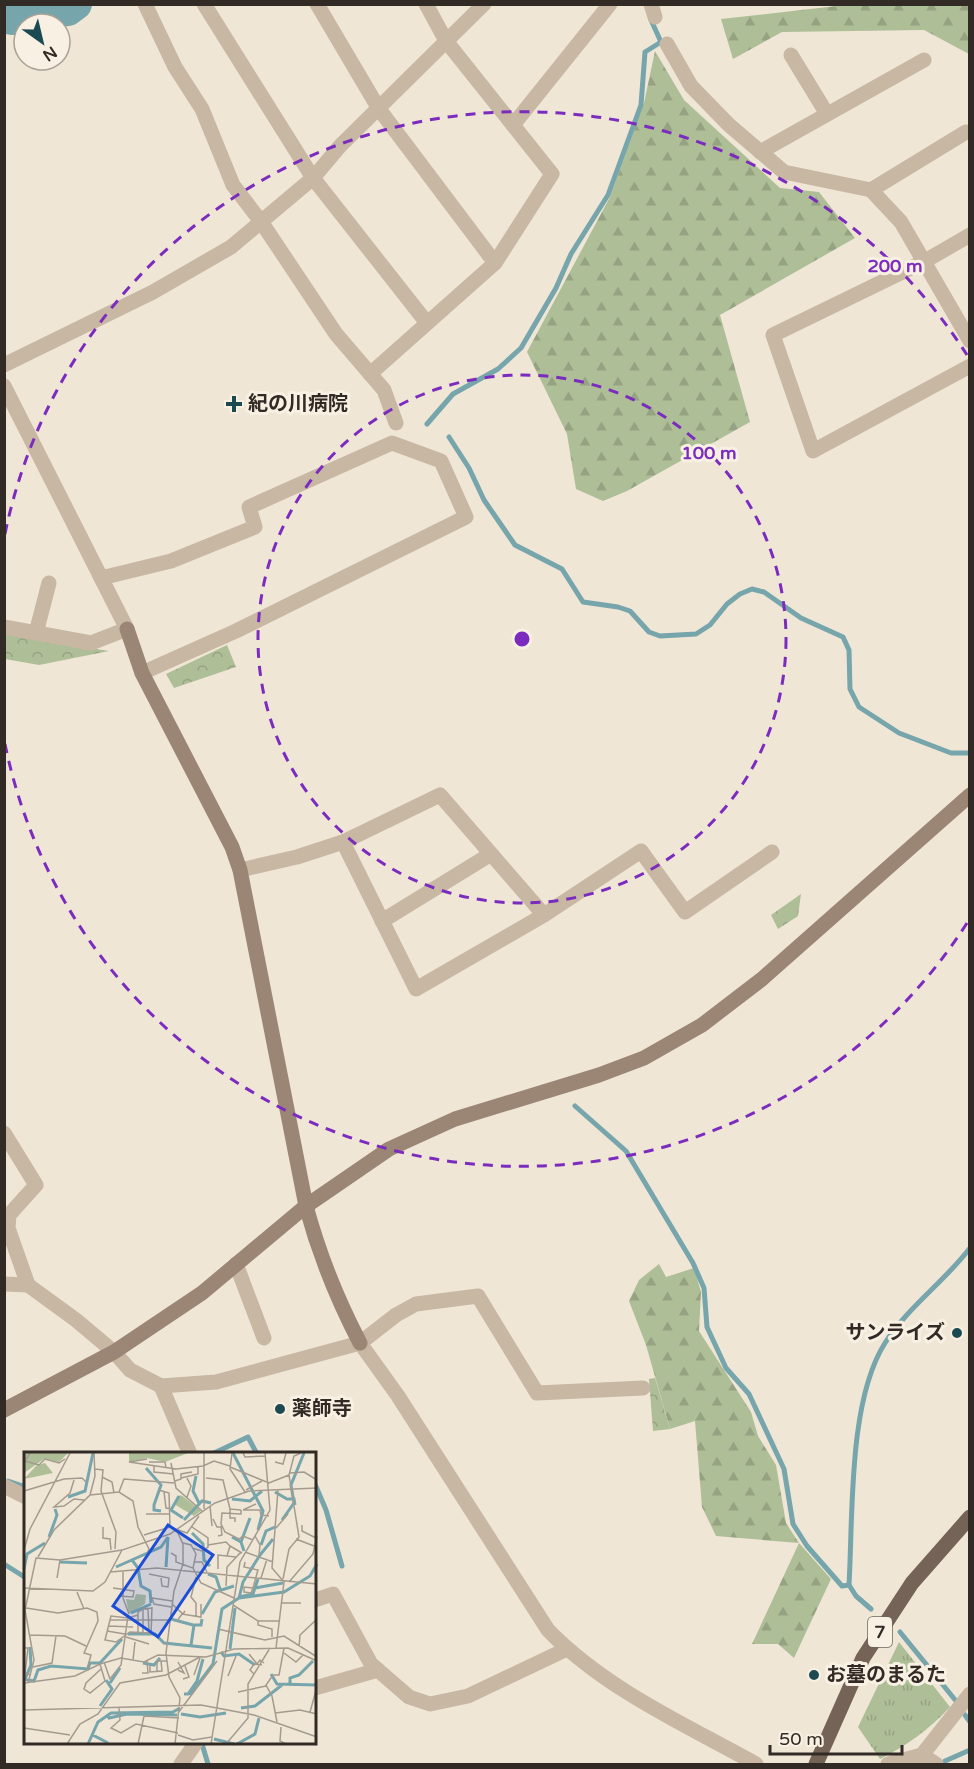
<svg xmlns="http://www.w3.org/2000/svg" width="974" height="1769" viewBox="0 0 974 1769" font-family="'Varela Round','Noto Sans JP',sans-serif">
  <defs>
    <pattern id="grass-tufts" width="24" height="20" patternUnits="userSpaceOnUse" patternTransform="scale(1.5)"><rect width="24" height="20" fill="#aebe97"/><path d="M3 7l-1-3M5 7V3M7 7l1-3M15 17l-1-3M17 17v-4M19 17l1-3" fill="none" stroke="#96a382"/></pattern>
    <pattern id="forest-firs" width="22" height="20" patternUnits="userSpaceOnUse" patternTransform="scale(1.5)"><rect width="22" height="20" fill="#aebe97"/><path d="M5 1l3.5 6h-7zM16 11l3.5 6h-7z" fill="#96a382"/></pattern>
    <pattern id="park-crowns" width="20" height="18" patternUnits="userSpaceOnUse" patternTransform="scale(1.5)"><rect width="20" height="18" fill="#aebe97"/><path d="M2 6a3 3 0 1 1 6 0M12 15a3 3 0 1 1 6 0" fill="none" stroke="#96a382"/></pattern>
  </defs>
  <rect width="100%" height="100%" fill="#f0e6d6"/>
  <path fill="url(#grass-tufts)" d="M899,1642l51,65c-21,23 -43,38 -70,52l-22,-32z"/>
  <g fill="url(#forest-firs)">
    <polygon points="854,4 969,5 969,54 924,30 782,32 733,59 721,19"/>
    <polygon points="655,51 684,100 780,188 819,192 855,238 720,315 750,422 627,491 603,501 576,489 567,434 527,352 610,197 644,103"/>
    <polygon points="659,1264 666,1277 694,1268 701,1292 699,1331 751,1412 758,1436 776,1465 786,1523 799,1543 831,1579 794,1658 778,1644 752,1644 799,1543 716,1536 702,1507 695,1421 670,1429 646,1345 629,1301 639,1280"/>
  </g>
  <g fill="url(#park-crowns)">
    <polygon points="4,634 109,651 39,665 5,659"/>
    <polygon points="227,645 236,667 174,688 166,674"/>
    <polygon points="801,894 798,916 778,929 771,915"/>
    <polygon points="655,1378 670,1429 653,1431 649,1379"/>
  </g>
  <g fill="none" stroke-linecap="round" stroke-linejoin="round">
    <g stroke="#76a5ac" stroke-width="5">
      <polyline points="427,424 453,394 498,369 521,348 556,288 571,254 608,195 641,105 645,52 661,42 651,20"/>
      <polyline points="449,437 469,468 484,500 515,545 562,569 583,602 618,607 630,611 649,632 660,636 696,634 710,625 727,604 740,594 752,589 764,592 801,618 843,637 849,650 850,689 859,707 899,733 951,753 970,753"/>
      <polyline points="575,1106 626,1151 693,1263 704,1288 707,1327 726,1368 749,1394 784,1469 793,1524 807,1546 842,1586 849,1585"/>
      <polyline points="212,1454 248,1437 257,1454"/>
      <polyline points="8,1481 26,1487"/>
      <polyline points="315,1484 326,1510 342,1566"/>
      <polyline points="4,1564 26,1578"/>
      <path d="M871,1609l-15,-13 -7,-11c4,-69 -1,-184 36,-242 23,-36 59,-61 85,-95"/>
      <polyline points="900,1632 956,1701"/>
      <polyline points="965,1715 970,1722"/>
      <polyline points="202,1744 208,1764"/>
      <polyline points="945,1761 970,1750"/>
    </g>
    <polyline stroke="#76a5ac" stroke-width="32" points="4,17 12,19 68,10 76,4"/>
    <g stroke="#c7b7a3" stroke-width="15">
      <polyline points="145,4 175,67 202,109 233,185 262,223 336,334 384,390 396,423"/>
      <polyline points="204,4 313,178 427,323"/>
      <polyline points="317,4 379,109 495,263 370,374"/>
      <polyline points="426,4 446,41 552,174 495,263"/>
      <polyline points="651,4 655,17"/>
      <polyline points="667,44 691,86 729,125 784,172 871,190 901,222 970,341"/>
      <polyline points="791,55 827,114"/>
      <polyline points="513,125 610,4"/>
      <polyline points="760,152 924,60"/>
      <polyline points="871,190 966,132"/>
      <polyline points="970,235 925,261 773,335 813,451 970,366"/>
      <polyline points="4,365 153,292 231,247 313,178 340,146 484,4"/>
      <polyline points="4,386 127,629 91,643 4,627"/>
      <polyline points="101,578 171,561 255,527 249,507 392,443 441,461 466,517 236,631 142,673"/>
      <polyline points="36,633 49,583"/>
      <polyline points="240,870 297,857 343,842"/>
      <polyline points="544,915 440,795 343,842 416,989 544,915 641,851 685,912 772,852"/>
      <polyline points="382,921 491,854"/>
      <polyline points="4,1133 36,1185 9,1215 8,1228 28,1285"/>
      <polyline points="236,1264 264,1338"/>
      <polyline points="4,1284 28,1285 76,1320 114,1352 130,1370 161,1386 216,1382 360,1343 396,1315 416,1304 478,1296 537,1393 643,1388"/>
      <path d="M360,1343l38,53 150,234c57,59 138,95 208,134"/>
      <polyline points="161,1386 190,1454"/>
      <polyline points="4,1486 26,1497"/>
      <polyline points="315,1600 333,1594 371,1664 409,1697 430,1704 468,1696 567,1649"/>
      <polyline points="315,1688 378,1670"/>
      <polyline points="922,1755 936,1764"/>
      <polyline points="181,1764 195,1744"/>
      <polyline points="888,1764 922,1755 970,1694"/>
    </g>
    <g stroke="#9b8675" stroke-width="15">
      <path d="M127,629l15,44 90,174 8,23 66,336c13,48 31,93 54,137"/>
      <polyline points="4,1410 114,1352 202,1293 306,1206 389,1149 455,1119 599,1075 644,1058 702,1025 762,979 970,795"/>
    </g>
    <polyline stroke="#746356" stroke-width="15" points="816,1764 863,1658 912,1583 970,1517"/>
  </g>
  <g fill="none" stroke="#7b2cbf" stroke-width="3" stroke-dasharray="10 8">
    <circle cx="522" cy="639" r="264"/>
    <path d="M967 923A528 528 0 0 1 5 744M5 534A528 528 0 0 1 967 355"/>
  </g>
  <g fill="#1c4a53" stroke="#f8f0e2" stroke-width="2">
    <path d="M231 395h6v6h6v6h-6v6h-6v-6h-6v-6h6z"/>
    <circle cx="957" cy="1333" r="6"/>
    <circle cx="280" cy="1409" r="6"/>
    <circle cx="814" cy="1675" r="6"/>
  </g>
  <g text-anchor="middle" dominant-baseline="central" stroke-width="6" stroke-linejoin="round" paint-order="stroke">
    <rect fill="#f8f0e2" stroke="#6d655e" stroke-width="1.5" x="868" y="1617" width="24" height="30" rx="4.5"/>
    <g font-size="18" font-weight="bold" fill="#322a25">
      <text x="880" y="1632">7</text>
    </g>
    <g font-size="20" font-weight="bold" fill="#322a25" stroke="#f8f0e2" text-anchor="start">
      <text x="248" y="404">紀の川病院</text>
      <text x="945" y="1333" text-anchor="end">サンライズ</text>
      <text x="292" y="1409">薬師寺</text>
      <text x="826" y="1675">お墓のまるた</text>
    </g>
  </g>
  <g transform="translate(24 1452)">
    <rect width="292" height="292" fill="#f0e6d6"/>
    <path d="M156,43l4,2 17,14 -7,5 -20,-12z" fill="#aebe97"/>
    <path d="M0,1h44l-9,9 -15,-3 -20,14zM105,1h72h-13l-23,9 -18,-4 -18,4zM21,11l8,10 -29,6 13,-14zM112,142l10,1 -1,9 -16,10 -3,-15 8,1z" fill="#aebe97"/>
    <path fill="none" stroke="#76a5ac" stroke-width="3" d="M209,1l30,58 -5,19M122,16l15,17 -7,20v5l7,1M172,24l-3,15 6,12M251,40l12,7h7l1,6M155,44l-8,14 12,8M44,45l17,-6 8,-38M208,47l18,2 12,-10M160,68l18,-19 9,2M258,68l12,-17 -3,-18 13,-32M168,81l11,11 1,16 6,6M25,85l8,-22 -2,-6M208,85l9,5 3,9M217,90l9,-24M237,93l5,-14 9,-4M236,103l13,-16M108,108l6,8 3,18 9,5 1,12M36,110l27,1M92,115l45,-20 7,-10M142,115l2,-30M0,117l3,-15 18,-11M184,122l8,3 4,12M231,136l28,-5M215,145l14,-3 5,-15M215,146l4,-16 17,-27M107,161l20,-9M178,162l13,-22 19,-6M147,167l22,6M104,182h27l9,9 48,5M167,193l3,-20h7l1,-6M206,197l5,-41M197,200l3,4 15,-2 16,11M119,211l11,2 6,-7M247,222l6,10 40,1M0,227l10,2 4,-11 13,-4 37,3 2,-6h10l22,-24M1,227l6,-14 -1,-18M86,231l10,-15M266,231v-5l9,-3 14,-14M160,242h4l9,-13 6,-22M166,243l23,-31 9,-55 17,-11 45,-6 26,-16 7,-12M76,254l12,-17 -6,-9M217,256l14,-2 27,-21M157,262l19,3 26,-4M83,263l2,3 18,-4 50,1M67,282l17,9M190,287l20,5M64,292l10,-22 13,-9 62,-1 7,-4M213,292l18,-10 4,-16"/>
    <path fill="none" stroke="#a49b8f" stroke-width="1.5" d="M6,1l-5,8 14,4 6,-6 14,4 6,-4M180,1v56M208,1l-2,16 15,23M219,1l2,4 20,-1M123,7l-18,3 47,7 27,-3M125,10h16l1,6M251,10l8,2 3,-11M147,11l5,25 26,23M130,14v6l20,2M179,14l11,-5 16,5M206,15l39,16 20,-8M71,17l8,1 -2,21 15,41 -1,17M266,21l14,-1 13,8M78,25l10,5 2,11M157,26l17,-4v-7M163,26l4,8 -4,11M182,26l17,2 7,29M50,28l-4,13 -16,14 10,-1 10,-7 10,1M151,29l6,-2v-5l11,-2M135,38l10,3 1,34M222,38l16,-9M0,39l40,-12 18,-1 4,4M95,40l5,-13 50,4M140,40l2,16 5,1M66,43l29,-3 14,9 5,26 11,22 -4,9M232,52l-13,6h17l1,5 8,1M186,54l2,20M217,58v4l-19,-1 -1,11 4,8 14,7 4,-3 10,4M122,62h23M189,67l4,8h4l1,8 -4,1M211,70v-4h-5v-9l11,1M278,73v6l14,7M79,75v11l7,1 1,11M168,75l16,11v9l-6,4 -10,-3M252,76l12,-14M120,83l26,-8 17,6 12,-17M231,84l5,9 -1,10M272,87l18,7M159,91l8,2 5,9 -3,14M184,93l18,-3 4,4M0,98l6,-21 40,-76M221,100l28,10M147,101l5,3v6l17,6 8,15 33,15M203,104l3,-10 12,7M14,105l16,-27 36,-35 5,-19 -1,-23M171,110h7l5,10M221,110l-1,5 14,3 -2,7M194,117v-14l18,2M86,120l47,-4 160,16M99,120v26l6,16M125,122l20,4 -1,9 -6,-1 -1,-8M33,126l3,-18M237,126l6,-19M259,127l6,-30 10,-12 -10,-62 5,-19 7,-3M265,130l24,-28 4,-18M292,132l1,22M202,134l1,-19 14,-15M0,136l69,3 12,-9 17,-32 48,-16 45,-31 34,-12 68,-3M89,136l21,3 -1,6 -15,-1M229,136l-9,-1v5l7,1 2,-5 3,-11M53,140l7,17M258,151h19M148,152l11,10 2,-3M209,153l25,16h22M147,155l-17,-3 -2,-6 20,3M2,156l32,5 29,-5 10,4 1,9 -14,32 7,2 -4,14M114,163l-10,3 -17,-2 -6,24 11,2 14,-10 19,1 -1,-24M172,165v-14l-5,-6 5,-20M86,168h60M153,169l5,-7 19,3v-13M234,169v4l14,4v8M84,174l25,1M194,177l47,11 19,-4 33,21M83,179l18,3M114,181v-21l5,-3M119,181v-24l9,-1M6,183l35,1 21,10M127,183l1,-28M102,185l23,7M275,195l1,-12 17,-16M0,196h4l-3,25 6,2M252,196l8,-66 -12,-14 6,-78M260,201l12,9 7,-7M225,202l8,10 3,-4 4,3M109,208l2,-18M80,210l6,17 11,-14 7,-49M154,210l6,11 -6,-3M76,212l21,-6 23,4 14,-7 48,2 28,-8 54,-1 29,13M126,213v7l12,-1 -1,-10M9,215l19,-4 4,-27M133,219v-10h10M118,221h6l-1,-12M230,222l-4,-4 4,-6 8,1M170,223l6,-17M204,224l8,-20M159,227l6,-2 -4,-11M0,231l51,-7 25,-12 5,17 -15,12 -6,-4 2,-6 15,-14M4,231l6,-23 -9,-50 11,-52 24,2 62,-10M214,240l28,-6M95,256l1,12 -9,8 10,5 15,-9 42,9M0,258l177,-5 53,10 63,22M286,260l7,-25M154,261l39,-52M251,261l25,-3 17,4M253,270l-5,-26 -6,-11 7,-10h6l5,-27M257,275l-1,14 6,3M0,276l46,7M154,283l15,5 19,-3M43,292l13,-20 18,-10 22,-31 46,-8 34,-18M114,292l6,-28 35,2M151,292l5,-46 -11,-21 -3,-24 8,-62 9,-27v-20l-7,-15M187,292l29,-182 30,-52 -5,-57M202,292l22,-26v-34l22,-36"/>
    <path fill="#1d4ed8" fill-opacity="0.15" stroke="#1d4ed8" stroke-width="3" d="M144,73l45,30 -55,82 -45,-31z"/>
    <rect width="292" height="292" fill="none" stroke="#322a25" stroke-width="3"/>
  </g>
  <circle cx="522" cy="639" r="9" fill="#7b2cbf" stroke="#f8f0e2" stroke-width="3"/>
  <g font-size="18" text-anchor="middle" font-weight="bold" fill="#7b2cbf" stroke="#f8f0e2" stroke-width="6" stroke-linejoin="round" paint-order="stroke">
    <text x="895" y="272">200 m</text>
    <text x="709" y="459">100 m</text>
  </g>
  <rect width="974" height="1769" fill="none" stroke="#322a25" stroke-width="12"/>
  <g transform="translate(42 42) rotate(146)"><circle r="28" fill="#f8f0e2" stroke="#a9a196" stroke-width="1.5"/>
  <path d="M0-4.5L10 22L0 15L-10 22Z" fill="#1c4a53"/>
  <text y="-9" font-size="16" font-weight="bold" text-anchor="middle" fill="#322a25">N</text>
  </g>
  <path d="M770 1745v9h132v-9" fill="none" stroke="#322a25" stroke-width="3"/>
  <text x="779" y="1745" font-size="18" fill="#322a25" stroke="#f8f0e2" stroke-width="4.5" paint-order="stroke">50 m</text>
</svg>
